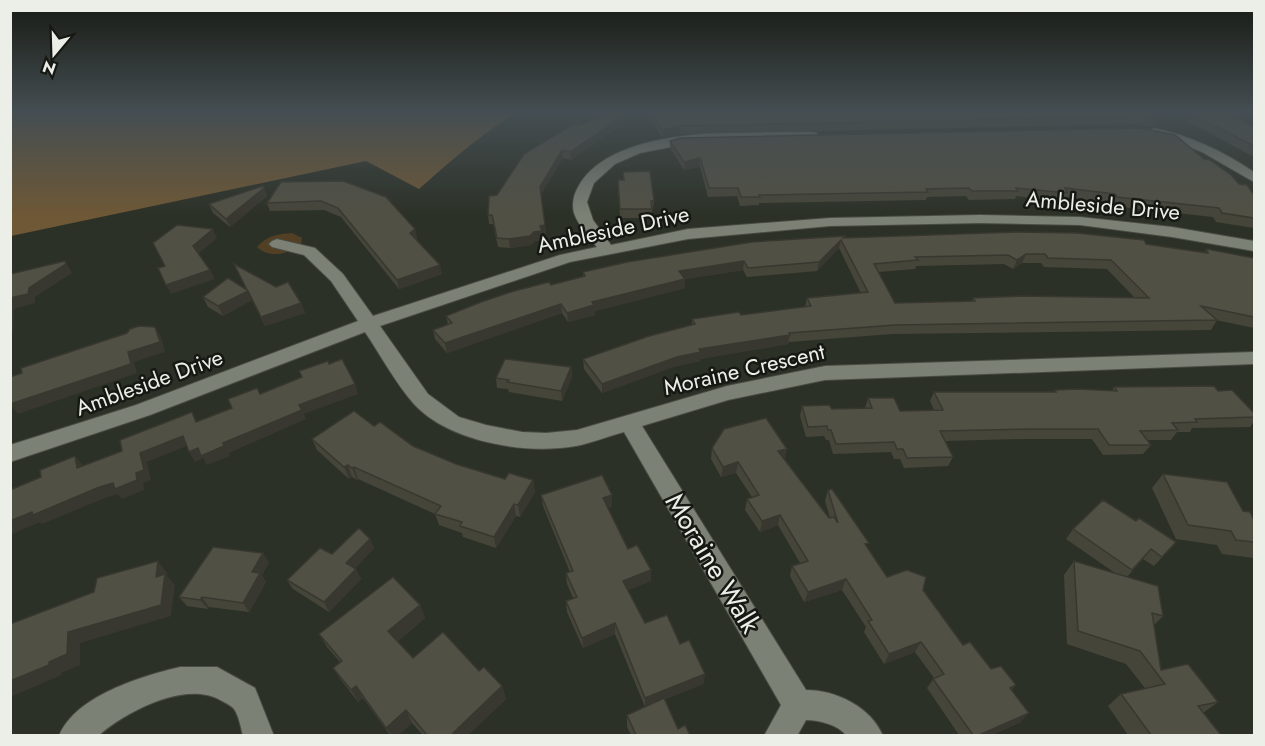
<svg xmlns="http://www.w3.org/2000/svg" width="1265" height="746" viewBox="0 0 1265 746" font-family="Jost,sans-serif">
  <rect width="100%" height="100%" fill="#2c3127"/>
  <path fill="#534024" d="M292,233l10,5 -1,7c-13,9 -31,14 -44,2 10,-11 20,-13 35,-14z"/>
  <path fill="#6e5836" d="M10,112h508c-36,21 -67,49 -99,77l-53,-28 -355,75z"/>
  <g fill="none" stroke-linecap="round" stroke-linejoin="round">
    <g stroke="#494c43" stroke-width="2">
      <g id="minor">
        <path d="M1154,128c37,8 69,23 100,44v10l-52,-30 -25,-10 -27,-7 -2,-3z"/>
        <path d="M813,132l4,1v6l-121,3 -56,11 -25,11 -21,19 -7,19 6,18 18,25 77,-16 142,-11 150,-3 100,2 92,10 82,14v10l-82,-14 -92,-12 -100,-2 -150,3 -142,13 -118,23 -190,64 48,68 31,23 27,8 36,7 24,1 31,-3 150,-44 98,-20 429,-14v12l-429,16 -97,20 -86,26 164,264c30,0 65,17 77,46h-36c-9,-11 -27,-16 -41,-16l-9,16h-33l17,-31 -157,-273c-16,4 -32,11 -48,14 -50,9 -127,-4 -162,-42 -18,-20 -34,-50 -49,-72l-215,83 -140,47v-17l126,-40 222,-84 -27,-40 -27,-26 -32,-8 -3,-3 3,-3 5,-2 38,9 28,26 30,42 187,-61 37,-8c-8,-10 -19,-22 -23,-34 -3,-11 1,-22 7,-31 39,-58 170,-50 232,-50z"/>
        <path d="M180,667h37l38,21 19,48h-31c-2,-8 -4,-20 -9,-27 -2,-3 -8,-6 -12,-8 -35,-22 -97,11 -124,35h-39c16,-40 83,-60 121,-69z"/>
      </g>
    </g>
    <use href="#minor" fill="#7c8175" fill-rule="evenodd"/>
  </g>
  <g fill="#46453a" fill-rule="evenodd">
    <polygon points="650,112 1148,112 1157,119 1153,127 1136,124 680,134 662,137 650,118"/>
    <polygon points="1194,112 1213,112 1254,127 1254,157 1189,122"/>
    <polygon points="626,114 626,122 571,160 563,158 541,194 546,234 542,234 542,240 535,241 531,245 510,248 498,247 493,224 489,224 488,215 497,195 580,124"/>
    <polygon points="670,141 1204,159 1254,195 1254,228 1216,222 1213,217 1112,206 1111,203 1065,197 1063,202 1016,196 1015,199 969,200 966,196 927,197 926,200 759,203 759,205 740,206 737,196 708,197 700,167 684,170 670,148"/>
    <polygon points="623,172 654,201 653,209 652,210 652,218 620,218 618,180 623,180"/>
    <polygon points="281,182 415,229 417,238 416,239 442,274 399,289 341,217 324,210 270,211 267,203"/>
    <polygon points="264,188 267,196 230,227 213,213 209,204"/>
    <path d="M845,237l301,7 59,8 2,-3 47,9v70l-38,-8h1l-6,10 -319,4 -103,8 -1,2 -88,15v2l-24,5 -74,27 -18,-24 -1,-10 109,-35v-5l49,-4 64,-8 2,-9 54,-5 -22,-45 -22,23 -70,6 -4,-7 -58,9v9l-90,23v4l-27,7 -6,-9 -115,40 -12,-14 -2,-9 15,-6 -2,-8 137,-40v-4zM1022,263h19l3,4 63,2 27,28 -161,1 -1,3 -77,2 -16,-31 36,-3 1,-3 88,-2 9,5z"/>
    <polygon points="234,264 301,303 305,313 265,326 252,300 223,316 208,307 203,297 247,289"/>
    <polygon points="571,367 572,377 562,401 509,392 508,389 497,388 496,378"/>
    <polygon points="1114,387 1218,391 1254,413 1254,421 1250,427 1192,428 1190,432 1177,432 1171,440 1147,440 1151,445 1143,454 1103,455 1092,439 1022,439 945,441 953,457 948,466 904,468 900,459 894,459 891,452 833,454 829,440 826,440 824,436 806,437 800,416 802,406 832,409 865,408 868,398 900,411 934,410 930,401 934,392 1054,392 1055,390 1112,391"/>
    <polygon points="374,426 413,446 456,464 505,479 533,480 535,492 520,517 516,516 496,548 463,537 462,533 439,525 435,514 358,479 357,480 352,477 349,479 317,450 312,439"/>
    <polygon points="712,448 785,460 829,518 830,518 825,501 828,490 887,577 923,590 963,645 991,669 1016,685 1011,690 1021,722 992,735 959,735 927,688 934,678 915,652 884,664 864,632 866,627 842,590 804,602 790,576 792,566 800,563 778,525 760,532 745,510 747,499 752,497 736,473 721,477 711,459"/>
    <polygon points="1163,474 1243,511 1254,520 1254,558 1222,554 1217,545 1176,539 1152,488"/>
    <polygon points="541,495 612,495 612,507 608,508 628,549 651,581 628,590 645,623 680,644 705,674 703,684 665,699 678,729 690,735 631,735 627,727 627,715 645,707 615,634 583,648 567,612 566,601 573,598 567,584 566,573 570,572 543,506"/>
    <polygon points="1136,521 1176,542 1154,566 1143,559 1127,577 1163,616 1154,625 1161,670 1218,702 1203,713 1221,735 1128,735 1108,706 1121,694 1145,688 1126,664 1067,644 1064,575 1074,561 1115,573 1066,539 1073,529"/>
    <polygon points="370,539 374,548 355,568 361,579 329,612 293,589 287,580 332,554"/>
    <polygon points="269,562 262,575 266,582 249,612 209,607 208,609 187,606 179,597"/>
    <polygon points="420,605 425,618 398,641 413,658 479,671 502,686 506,699 468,735 423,735 412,723 398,735 390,735 363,698 358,702 341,680 333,668 340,662 327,647 319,634"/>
  </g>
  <g fill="#393830">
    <polygon points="626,114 626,122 571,160 570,152"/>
    <polygon points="680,126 680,134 662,137 663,130"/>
    <polygon points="562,150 563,158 541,195 540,187"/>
    <polygon points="700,158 700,167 684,170 684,162"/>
    <polygon points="264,188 267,196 230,227 226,219"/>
    <polygon points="545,225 546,234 542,234 542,240 535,241 531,245 510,248 509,239 540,226"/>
    <polygon points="213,229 217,238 197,255 193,246"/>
    <polygon points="415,229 417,238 413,242 410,233"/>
    <polygon points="841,240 839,248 817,271 819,262"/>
    <polygon points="1026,254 1022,263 1013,269 1017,260"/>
    <polygon points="65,261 72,273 35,297 35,303 14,309 13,331 10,332 10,298 29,288"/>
    <polygon points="744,261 743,270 678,280 679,271"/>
    <polygon points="440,265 442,274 399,289 397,280"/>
    <polygon points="210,270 215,279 171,294 166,285"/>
    <polygon points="685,279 685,288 595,311 595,315 568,322 567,313 592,302"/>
    <polygon points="248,291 252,300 223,316 218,306"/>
    <polygon points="301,303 305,313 265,326 261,317"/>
    <polygon points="561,304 562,313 447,353 445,343"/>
    <polygon points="155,327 161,337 165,352 134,362 137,373 18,414 10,404 128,352"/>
    <polygon points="790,335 788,344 700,359 700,361 676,366 602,393 602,384 699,349"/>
    <polygon points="571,367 572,377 562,401 561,391"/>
    <polygon points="355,384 358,394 304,414 306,419 229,453 230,456 207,465 203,458 195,462 189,452 198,448 223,443 299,405"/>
    <polygon points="183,436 189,445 147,462 151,480 143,483 144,490 122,499 118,494 105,498 42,524 40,522 10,535 10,521 136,473 140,453"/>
    <polygon points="787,449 785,460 778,451"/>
    <polygon points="75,456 83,466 77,468"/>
    <polygon points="738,462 736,473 721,477 723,467"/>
    <polygon points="348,465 352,477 349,479 344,467"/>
    <polygon points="354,467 358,479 357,480 352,468"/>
    <polygon points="533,480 535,492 520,517 518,505"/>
    <polygon points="612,495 612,507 603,510 603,498"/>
    <polygon points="514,504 516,516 496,548 494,537"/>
    <polygon points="780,515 778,525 760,532 762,521"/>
    <polygon points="370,539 374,548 351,573 346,563"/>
    <polygon points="263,553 269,562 262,575 266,582 249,612 243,603 252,572"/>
    <polygon points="158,561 167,573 167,576 175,585 171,616 80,643 80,665 61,673 62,675 10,697 10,681 49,662 68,632 156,577"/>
    <polygon points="356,569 361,579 329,612 324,602"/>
    <polygon points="651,570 651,581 624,592 623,581"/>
    <polygon points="846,579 842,590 804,602 808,592"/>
    <polygon points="202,597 209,607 208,609 200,600"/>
    <polygon points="420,605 425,618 394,644 388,631"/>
    <polygon points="615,623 615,634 583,648 582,638"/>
    <polygon points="921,642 915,652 884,664 889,654"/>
    <polygon points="705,674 703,684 645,708 645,698"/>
    <polygon points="356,686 363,698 358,702 351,690"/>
    <polygon points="502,686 506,699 468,735 451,735"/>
    <polygon points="406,710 412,723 398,735 391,735 386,728"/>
    <polygon points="1029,713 1021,722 992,735 979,735"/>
  </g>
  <g fill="#515044" stroke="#393830" stroke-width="1.5" fill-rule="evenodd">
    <polygon points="612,112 625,112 626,114 570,152 562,150 540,187 545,225 540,226 542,231 534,232 530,236 509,239 497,238 492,215 488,215 489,196 497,195 524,154 580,120 577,126"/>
    <polygon points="651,112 1148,112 1157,119 1140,116 680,126 663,130"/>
    <polygon points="1195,112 1213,112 1238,119 1254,127 1254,146 1193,115"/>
    <polygon points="1140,128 1175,135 1204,159 1210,160 1231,175 1239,184 1247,185 1254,195 1254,218 1222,213 1219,208 1117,197 1115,194 1065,188 1067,193 1016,188 1018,191 972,191 969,188 926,189 928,192 759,195 760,197 741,197 738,188 709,188 700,158 684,162 670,141 681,138"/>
    <polygon points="650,171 654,201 651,201 652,209 620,209 618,180 624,180 623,172"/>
    <polygon points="343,181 386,197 415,229 410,233 440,265 397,280 338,208 321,201 267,203 281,182"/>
    <polygon points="263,186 264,188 226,219 209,204"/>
    <polygon points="177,225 213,229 193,246 210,270 166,285 158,268 165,266 153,243"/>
    <path d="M1016,232l61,1 67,7 2,4 62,9 -1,-4 47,9v59l-53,-11 16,14 -322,5 -106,8 1,2 -91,14 2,3 -24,5 -75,27 -19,-25 66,-23 46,-12 -3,-5 47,-7 2,3 70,-9 -4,-8 61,-6 -27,-52 -22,22 -71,6 -4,-7 -65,10 6,8 -93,23 2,3 -27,8 -6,-9 -116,39 -12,-13 19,-7 -6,-7 35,-14 33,-11 35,-9 2,3 34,-9 -2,-4 44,-10 125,-20 93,-6 -2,2zM1026,254h19l3,4 63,2 38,38 -128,-2 -48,2 2,3 -80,2 -21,-39 44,-4 -3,-3 93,-2 9,5z"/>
    <polygon points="65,261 66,264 29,288 28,294 10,298 10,274"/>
    <polygon points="234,264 276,287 288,282 301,303 261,317 248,291 218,306 203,297 228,278 247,290"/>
    <polygon points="139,326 155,327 160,342 128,352 131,364 10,404 10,377 22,373 21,368 127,333 130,329"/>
    <polygon points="342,359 355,384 299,405 302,410 223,443 224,446 201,456 198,448 189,452 183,436 140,453 144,470 136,473 137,480 115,489 113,483 97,488 33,515 32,512 10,521 10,490 41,477 40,470 75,456 77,468 122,451 120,440 192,412 196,422 232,408 228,399 257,388 260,394 302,377 299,371 328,361 329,364"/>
    <polygon points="505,359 571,367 561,391 507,382 509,380 496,378"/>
    <polygon points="1214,386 1218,391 1232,390 1254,413 1254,417 1195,419 1197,422 1172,423 1178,430 1140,431 1151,445 1109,445 1098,429 1027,429 940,431 953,457 907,458 903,449 897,449 894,442 836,444 831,430 828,430 827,426 808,427 802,406 829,405 832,409 872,408 868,398 894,398 900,411 943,410 934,392 1056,392 1055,390 1078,389 1117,391 1114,387"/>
    <polygon points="354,411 374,426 380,422 413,446 456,464 505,479 509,473 533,480 518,505 514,504 494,537 460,526 462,522 435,514 441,506 354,467 352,468 348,465 344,467 312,439"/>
    <polygon points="766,418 787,449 778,451 829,518 834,517 838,523 828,490 832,489 869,543 865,544 887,577 907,570 926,577 923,590 963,645 970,642 991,669 1001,666 1016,685 1010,688 1029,713 979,735 973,735 933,679 944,674 921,642 889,654 868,621 872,620 846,579 808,592 792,566 808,561 780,515 762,521 747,499 759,495 738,462 723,467 712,448 724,429"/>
    <polygon points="1163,474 1227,482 1243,511 1250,512 1254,520 1254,542 1236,540 1231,531 1188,525"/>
    <polygon points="602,475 612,495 603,498 628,549 637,545 651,570 623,581 645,623 667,615 680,644 689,640 705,674 645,698 615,623 582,638 566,601 577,597 566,573 573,571 541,495"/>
    <polygon points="1103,500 1136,521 1139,518 1176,542 1162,557 1151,549 1132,570 1073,529"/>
    <polygon points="359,528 370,539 346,563 356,569 324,602 287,580 320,548 332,554"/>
    <polygon points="213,547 263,553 252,572 260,573 243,603 202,597 200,600 179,597"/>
    <polygon points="158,561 156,577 165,574 161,605 68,632 67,654 49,662 49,665 10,681 10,624 94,592 97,578"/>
    <polygon points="1074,561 1158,586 1163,616 1152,613 1161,670 1188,664 1218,702 1198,706 1221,735 1151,735 1121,694 1165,684 1140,651 1078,631"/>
    <polygon points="393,577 420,605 388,631 413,658 443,632 479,671 484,667 502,686 451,735 427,735 406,710 386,728 356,686 351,690 333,668 342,661 319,634"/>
    <polygon points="664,698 678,729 685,725 690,735 636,735 627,715"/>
  </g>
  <linearGradient id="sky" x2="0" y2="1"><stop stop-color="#181b15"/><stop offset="0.52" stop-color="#454e52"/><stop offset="1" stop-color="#454e52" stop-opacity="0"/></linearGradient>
  <rect width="1265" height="216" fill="url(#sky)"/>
  <g text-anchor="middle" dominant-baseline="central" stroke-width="5" stroke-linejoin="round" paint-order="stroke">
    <g font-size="22" fill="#ecefe8" stroke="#161813">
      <text transform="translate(1103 205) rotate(5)">Ambleside Drive</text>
      <text transform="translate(613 229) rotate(-12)">Ambleside Drive</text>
      <text transform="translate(744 369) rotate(-13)">Moraine Crescent</text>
      <text transform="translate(149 382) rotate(-20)">Ambleside Drive</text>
    </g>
    <g font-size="27" fill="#ecefe8" stroke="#161813">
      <text transform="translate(713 563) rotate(59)">Moraine Walk</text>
    </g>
  </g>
  <rect width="1265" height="746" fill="none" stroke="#ecefe8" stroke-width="24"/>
  <g transform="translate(54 54) rotate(199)" stroke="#161813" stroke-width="4.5" paint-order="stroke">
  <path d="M0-4.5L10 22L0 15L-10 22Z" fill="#ecefe8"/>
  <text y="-9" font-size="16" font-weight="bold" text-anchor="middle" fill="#ecefe8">N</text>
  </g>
</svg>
